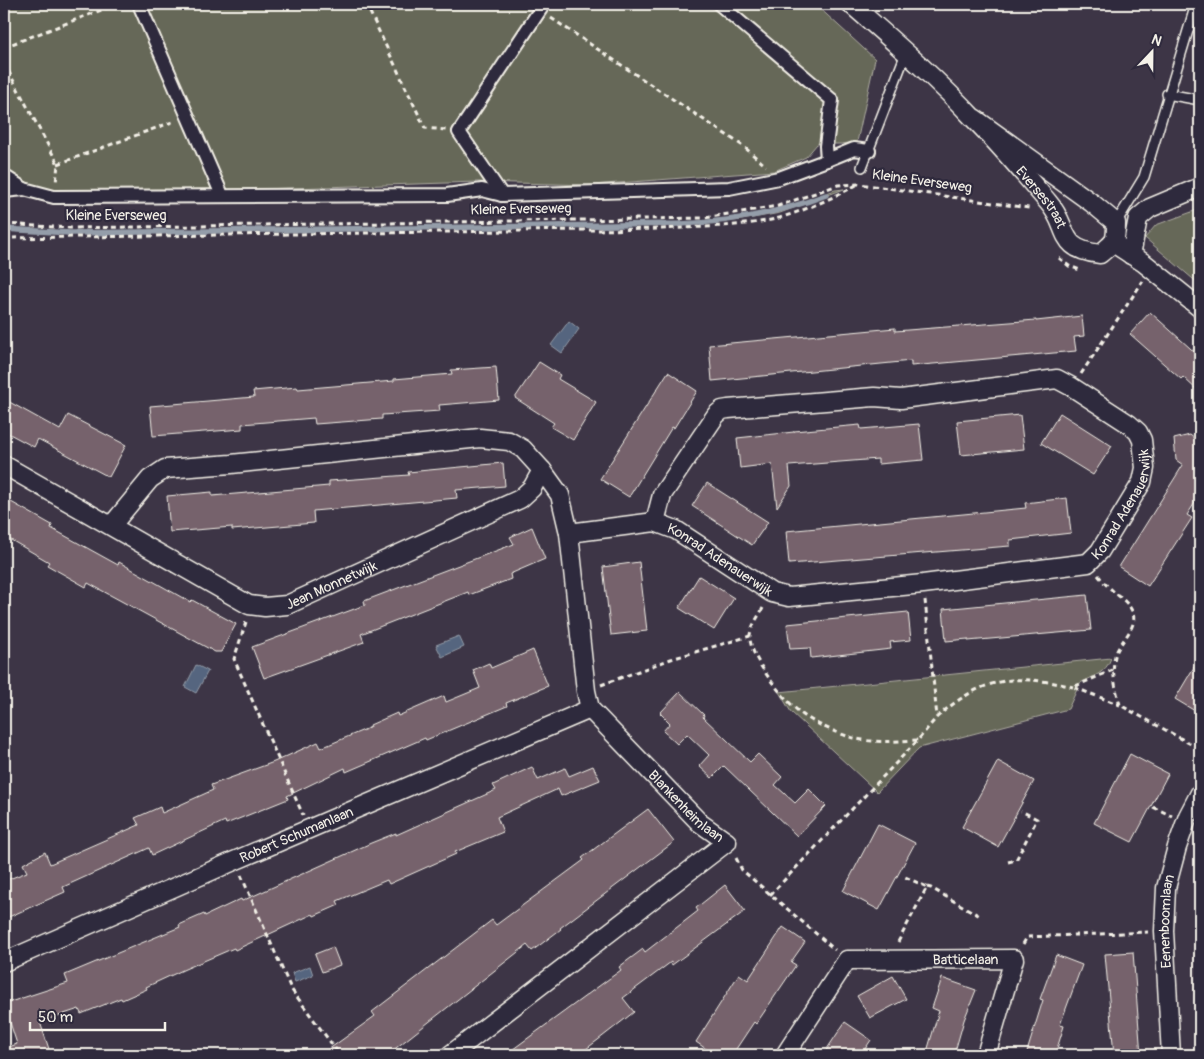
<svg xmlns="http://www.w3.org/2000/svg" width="1204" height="1059" viewBox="0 0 1204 1059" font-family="Pangolin,sans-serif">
  <rect width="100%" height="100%" fill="#3d3546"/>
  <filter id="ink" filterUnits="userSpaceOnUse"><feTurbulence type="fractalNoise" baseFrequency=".02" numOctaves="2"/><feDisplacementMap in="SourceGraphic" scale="10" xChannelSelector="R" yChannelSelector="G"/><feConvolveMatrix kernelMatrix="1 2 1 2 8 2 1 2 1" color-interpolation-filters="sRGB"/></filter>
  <g filter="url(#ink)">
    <g fill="#666758" stroke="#adaca0">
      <polygon points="4,4 815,4 875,59 857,142 841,144 817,144 806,157 774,171 592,185 478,182 229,190 50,191 25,182 11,198 4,198"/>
      <polygon points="844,189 780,213 742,220 704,224 70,234 4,231 4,228 70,232 704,222 741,217 779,210 835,190"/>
      <polygon points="1200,209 1200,285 1145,238 1156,225"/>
      <path d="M1111,658c-5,15 -17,18 -31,25l-12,26 -149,39 -42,44 -86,-80 -12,-20z"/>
    </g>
    <g fill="#54657f" stroke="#949da9">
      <polygon points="569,321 579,329 562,353 551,345"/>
      <polygon points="459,636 464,647 442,657 436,645"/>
      <polygon points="196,665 208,671 196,693 185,687"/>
      <polygon points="310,966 313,975 295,982 292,973"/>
    </g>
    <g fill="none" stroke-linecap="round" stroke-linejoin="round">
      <path stroke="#949da9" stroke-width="5.5" d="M4,229l66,4 610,-9c51,-2 97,-10 146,-29"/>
    </g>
    <g fill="#76626c" stroke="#f4f1e8">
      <polygon points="1150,312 1200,357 1200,393 1183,377 1181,379 1130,334"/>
      <polygon points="1082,316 1084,336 1074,337 1076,351 911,366 911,361 712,381 709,345 895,328 895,331 1036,320 1036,321"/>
      <polygon points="539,362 560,375 558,379 596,402 573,440 551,427 554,423 515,398"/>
      <polygon points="496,367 499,400 439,405 440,411 382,415 382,419 315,424 314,418 242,424 242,429 153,436 150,406 254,397 253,391 297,387 298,389 394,381 394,379 452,374 451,370"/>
      <polygon points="668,372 697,391 674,428 672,427 629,497 600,479"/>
      <polygon points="4,399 60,430 68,415 126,445 109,477 38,439 34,447 4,431"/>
      <polygon points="1060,413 1112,446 1093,475 1041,443"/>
      <polygon points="1020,415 1024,449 961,455 957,421"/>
      <polygon points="919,424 923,460 878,464 878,459 789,466 791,486 777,507 772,464 740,468 737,438 794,432 794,431 860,425 861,429"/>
      <polygon points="1190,435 1200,443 1200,495 1187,515 1192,518 1148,586 1119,567 1183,465 1176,460 1174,439"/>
      <polygon points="503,463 505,486 456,490 457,498 313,511 314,523 232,530 232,527 170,532 167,496 212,492 212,496 329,486 329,481 409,475 408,472"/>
      <polygon points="707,483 768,522 752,545 692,506"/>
      <polygon points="4,498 52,525 51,528 118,565 119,562 190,602 192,600 236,624 221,652 215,652 88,583 86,587 47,565 49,562 4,536"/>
      <polygon points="1067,498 1071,533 1010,540 1010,546 789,564 786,531 1026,508 1025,503"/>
      <polygon points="532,527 545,559 510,574 511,579 469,595 468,592 361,634 364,642 264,678 252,647 365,605 364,601 514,544 510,537"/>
      <polygon points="639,562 647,631 611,635 603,567"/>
      <polygon points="699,576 734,598 714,630 679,608"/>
      <polygon points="1087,595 1091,630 968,641 968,639 946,641 943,609"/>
      <polygon points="908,612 911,640 890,642 891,649 811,658 810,648 790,649 787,624"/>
      <polygon points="533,650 548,686 506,703 507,706 426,740 425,738 346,772 345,768 287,796 288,799 226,824 225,821 152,855 149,848 63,887 65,892 4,919 4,881 27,872 23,864 45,852 50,864 139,825 135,818 160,807 162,813 213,790 211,785 274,762 318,742 321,748 371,727 370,725 397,713 398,716 444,696 446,702 480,688 473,670 489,663 491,668"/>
      <polygon points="1200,657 1200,714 1175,699"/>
      <polygon points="680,692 704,715 703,717 750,762 758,754 782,777 775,785 795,803 809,789 826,806 797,836 724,766 712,778 699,766 709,755 687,734 677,744 663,731 670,723 660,713"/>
      <polygon points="1130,754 1168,774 1132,842 1094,823"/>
      <polygon points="998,761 1034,781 998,847 962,827"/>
      <polygon points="593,766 600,780 561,796 558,789 497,817 503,832 455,852 456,854 389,884 387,880 337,901 339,905 314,916 313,914 235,950 234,948 185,969 146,987 147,989 122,1000 121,998 81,1014 79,1009 40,1022 51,1055 4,1055 4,1049 17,1044 4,1004 68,983 65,975 180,927 179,925 204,914 205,916 241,899 242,901 371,843 396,833 396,835 496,790 493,785 532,767 538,780 565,768 569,776"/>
      <polygon points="648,809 674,842 560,928 561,929 532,951 527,945 387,1055 321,1055 375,1016 372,1012 492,920 496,925 584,860 582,858"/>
      <polygon points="878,824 915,843 879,910 843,891"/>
      <polygon points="725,885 745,911 672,965 671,962 623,998 634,1012 598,1040 578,1055 505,1055 621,970 619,967 643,949 645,952 698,911 696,908"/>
      <polygon points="783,927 805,942 791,962 796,965 756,1024 754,1022 732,1055 715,1055 696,1042 739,974 748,980"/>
      <polygon points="333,947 340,965 322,972 315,954"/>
      <polygon points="1133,952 1141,1055 1114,1055 1105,954"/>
      <polygon points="1056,955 1082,965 1060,1025 1064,1026 1055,1055 1026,1055 1043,1000 1040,999"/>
      <polygon points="893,976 906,999 870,1018 857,996"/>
      <polygon points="942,978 976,990 964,1020 954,1055 926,1055 939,1011 932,1008"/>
      <polygon points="845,1022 871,1040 861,1055 823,1055"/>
    </g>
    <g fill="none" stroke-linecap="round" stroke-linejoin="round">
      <g stroke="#f4f1e8" stroke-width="12">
        <g id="service">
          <polyline points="1167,94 1200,100"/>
          <polyline points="862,167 906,53"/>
          <polyline points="1116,223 1144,177 1196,4"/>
        </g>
      </g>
      <g stroke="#f4f1e8" stroke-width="16">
        <g id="pedestrian">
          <polyline points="139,4 222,195"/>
          <polyline points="719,4 832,100 826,146 827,160 854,149 869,151"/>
          <polyline points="4,176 24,189 54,197 447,195 482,190 502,195 729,188 779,178 827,160"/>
          <polyline points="4,191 24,189"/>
          <polyline points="502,195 459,132 544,4"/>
        </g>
      </g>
      <g stroke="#f4f1e8" stroke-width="21">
        <g id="minor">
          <path id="s1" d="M851,4c42,37 85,74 123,115 26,26 50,55 74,83 23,26 8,47 52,52 15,-13 16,-11 16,-31l-24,-20 -118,-85"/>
          <polyline points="1113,243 1144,263 1200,308"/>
          <polyline points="1131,255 1138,218 1150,208 1200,187"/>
          <path id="s2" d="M4,465l245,140 16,2 22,-2 233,-106 12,-11 10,-18"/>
          <path id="s3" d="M112,525l38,-46 15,-10 66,-5 249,-26 29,3 14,8 19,21 18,25 9,38 17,158 4,18 110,114 27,19 -277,213"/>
          <path id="s4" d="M569,533l86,-11 21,8 96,63 17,4 134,-13 165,-21 12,-12 42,-69 3,-14 -3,-28 -4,-8 -9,-8 -57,-37 -15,-8 -156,20 -27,-2 -146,12 -6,1 -6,5 -54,80 -7,27"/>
          <path id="s5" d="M4,962l230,-101 356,-152"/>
          <path id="s6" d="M785,1055l62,-95 167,-1 -28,96"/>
          <path id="s7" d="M1171,1055l-7,-124 2,-43 11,-41 11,-31 12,-23"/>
        </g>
      </g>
      <g stroke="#f4f1e8" stroke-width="3" stroke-dasharray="5 4" stroke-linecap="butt">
        <polyline points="366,4 425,128 446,130"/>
        <polyline points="551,18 743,146 766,166"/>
        <polyline points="4,47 117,4"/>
        <polyline points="4,63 58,164 56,183"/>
        <polyline points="58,164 175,121"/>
        <polyline points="4,224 70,228 704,218 778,206 838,185 859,184 1029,208"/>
        <path d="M4,238l658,-9c34,-2 70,-2 104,-8 27,-5 68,-23 92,-37"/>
        <polyline points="1059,258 1069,266 1080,270"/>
        <polyline points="1081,374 1143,281"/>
        <path d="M1098,575c4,5 8,10 13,14 7,7 17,13 21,22 8,16 -13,30 -17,45 -4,16 1,33 5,49l80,44"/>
        <path d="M925,600l12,117c46,-40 78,-44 136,-30"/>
        <path d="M763,608c-4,8 -12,18 -13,27 -2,21 31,60 46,74 12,12 38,23 54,28 22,7 46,4 68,3"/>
        <polyline points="246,622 234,659 303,815"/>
        <polyline points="1113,670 1073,687 1120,705"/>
        <polyline points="601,685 671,659 750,636"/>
        <polyline points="1153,807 1172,816"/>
        <polyline points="736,858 742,870 835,950"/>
        <polyline points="1008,862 1016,860 1037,819 1021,811"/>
        <polyline points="241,875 291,989 340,1055"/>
        <polyline points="927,887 931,888 980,916"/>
        <polyline points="770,895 918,740 937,717"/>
        <polyline points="898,942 927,887 903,876"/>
        <polyline points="1023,944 1027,937 1148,932"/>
      </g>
      <use href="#service" stroke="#2f2a3d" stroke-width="9"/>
      <use href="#pedestrian" stroke="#2f2a3d" stroke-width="12"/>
      <use href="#minor" stroke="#2f2a3d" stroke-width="18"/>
    </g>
  </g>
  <g text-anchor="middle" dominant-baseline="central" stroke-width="4.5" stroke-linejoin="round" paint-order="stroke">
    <g font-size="14" fill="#f4f1e8" stroke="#2f2a3d">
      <text transform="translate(922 181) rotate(8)">Kleine Everseweg</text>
      <text stroke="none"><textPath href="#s1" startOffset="272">Eversestraat</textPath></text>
      <text transform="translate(521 209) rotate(-1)">Kleine Everseweg</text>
      <text x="116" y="215">Kleine Everseweg</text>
      <text stroke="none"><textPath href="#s4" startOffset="612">Konrad Adenauerwijk</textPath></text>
      <text stroke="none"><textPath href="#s4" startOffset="162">Konrad Adenauerwijk</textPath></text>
      <text stroke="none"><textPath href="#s2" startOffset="369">Jean Monnetwijk</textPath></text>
      <text stroke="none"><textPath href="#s3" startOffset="852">Blankenheimlaan</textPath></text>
      <text stroke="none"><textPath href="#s5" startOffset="319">Robert Schumanlaan</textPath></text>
      <text stroke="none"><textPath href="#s7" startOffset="134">Eenenboomlaan</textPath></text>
      <text stroke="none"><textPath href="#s6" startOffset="232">Batticelaan</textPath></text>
    </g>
  </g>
  <rect width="1204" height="1059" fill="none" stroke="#2f2a3d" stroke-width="20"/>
  <rect x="10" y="10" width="1184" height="1039" fill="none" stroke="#f4f1e8" stroke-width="2" filter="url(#ink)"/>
  <g transform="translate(1152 52) rotate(22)" stroke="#2f2a3d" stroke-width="4" paint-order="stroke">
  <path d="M0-4L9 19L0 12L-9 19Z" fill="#f4f1e8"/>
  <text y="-8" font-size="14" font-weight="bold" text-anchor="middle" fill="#f4f1e8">N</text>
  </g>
  <path d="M30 1022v8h135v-8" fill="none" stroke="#f4f1e8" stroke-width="2.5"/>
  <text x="38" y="1022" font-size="15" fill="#f4f1e8" stroke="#2f2a3d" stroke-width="4" paint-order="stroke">50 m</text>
</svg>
